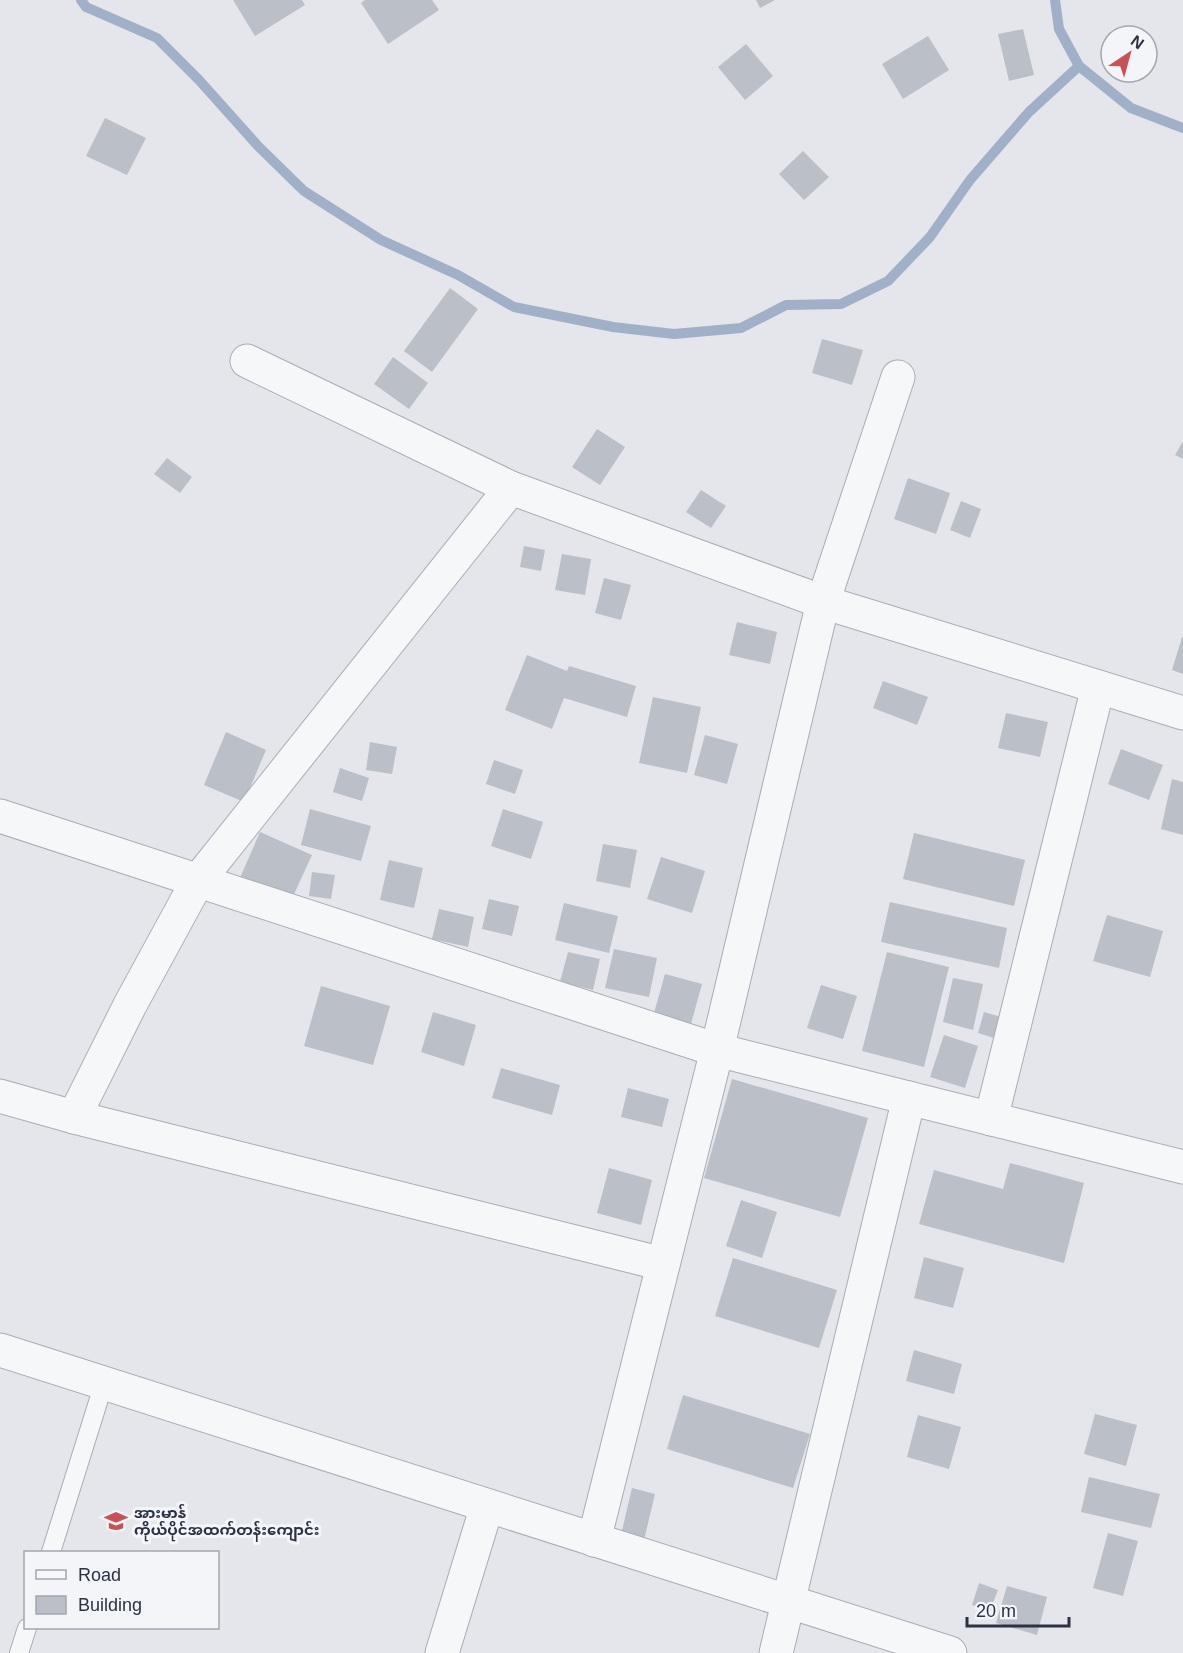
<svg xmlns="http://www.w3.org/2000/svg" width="1183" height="1653" viewBox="0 0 1183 1653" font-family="Arial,'Noto Sans Myanmar',sans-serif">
  <rect width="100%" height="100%" fill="#e4e6eb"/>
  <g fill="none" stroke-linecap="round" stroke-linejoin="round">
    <g stroke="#a1b0c9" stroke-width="10">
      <polyline points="81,0 86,7 157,38 199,80 258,146 304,191 381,240 458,275 514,307 613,327 674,334 741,328 786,305 841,304 888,281 930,237 970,180 1029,112 1079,66 1131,108 1183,128"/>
      <polyline points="1055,0 1059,29 1079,66"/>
    </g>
  </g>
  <g fill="#bbbfc8">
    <polygon points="233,0 302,0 305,5 255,36"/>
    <polygon points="365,0 432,0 439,10 388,44 361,3"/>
    <polygon points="756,0 775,0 760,8"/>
    <polygon points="1023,29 1034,75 1009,81 998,34"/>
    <polygon points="928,36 949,70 903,99 882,64"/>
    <polygon points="746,44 773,76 745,100 718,67"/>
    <polygon points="105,118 146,138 127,175 86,156"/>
    <polygon points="803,151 829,177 804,200 779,174"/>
    <polygon points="450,288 478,309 432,372 404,351"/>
    <polygon points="822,339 863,350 852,385 812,373"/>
    <polygon points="393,357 428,383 409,409 374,384"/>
    <polygon points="597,429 625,447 600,485 572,467"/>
    <polygon points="1183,441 1183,459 1175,455"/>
    <polygon points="167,458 192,477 180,493 154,474"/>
    <polygon points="908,478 950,493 936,534 894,519"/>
    <polygon points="701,490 726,506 711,528 686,512"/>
    <polygon points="961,501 981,509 970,538 950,530"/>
    <polygon points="524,546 545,550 541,571 520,567"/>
    <polygon points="562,554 591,559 585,595 555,590"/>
    <polygon points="604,578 631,585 621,620 595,613"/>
    <polygon points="737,622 777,632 770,664 729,655"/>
    <polygon points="1182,637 1183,637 1183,674 1172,670"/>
    <polygon points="527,655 567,671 569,666 636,686 627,717 564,698 552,729 505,710"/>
    <polygon points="883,681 928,697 917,725 873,708"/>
    <polygon points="653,697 701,707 687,773 639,763"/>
    <polygon points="1006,713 1048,722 1040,757 998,748"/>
    <polygon points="226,732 266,750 244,802 204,785"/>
    <polygon points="705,735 738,744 727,784 694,775"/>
    <polygon points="370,742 397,747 392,774 366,770"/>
    <polygon points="1121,749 1163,765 1149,800 1108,784"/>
    <polygon points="494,760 523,770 515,794 486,784"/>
    <polygon points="340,768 369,778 362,801 333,792"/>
    <polygon points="1172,779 1183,782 1183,835 1161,829"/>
    <polygon points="310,809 371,826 361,861 301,845"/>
    <polygon points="503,809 543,822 531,859 491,846"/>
    <polygon points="260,832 312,855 290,903 239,880"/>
    <polygon points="914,833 1025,860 1014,906 903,879"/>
    <polygon points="603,844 637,850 630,888 596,881"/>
    <polygon points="661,857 705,871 692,913 647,899"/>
    <polygon points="389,860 423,868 414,908 380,900"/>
    <polygon points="312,872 335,875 331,899 309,896"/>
    <polygon points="489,899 519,906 512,936 482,929"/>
    <polygon points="890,902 1007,928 999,968 881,942"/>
    <polygon points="564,903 618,916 609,953 555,940"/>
    <polygon points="439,909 474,917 468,947 432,939"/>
    <polygon points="1107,915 1163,931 1150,977 1093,961"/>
    <polygon points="614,949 657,958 649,997 605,988"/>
    <polygon points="568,952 600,959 593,990 560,982"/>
    <polygon points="887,952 949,967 924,1067 862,1051"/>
    <polygon points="665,974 702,984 691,1024 654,1013"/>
    <polygon points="953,978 983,984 973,1030 943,1022"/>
    <polygon points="821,985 857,996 843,1039 807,1028"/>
    <polygon points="321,986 390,1006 373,1065 304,1046"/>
    <polygon points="433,1012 476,1025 464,1066 421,1052"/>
    <polygon points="984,1012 1001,1017 994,1038 978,1033"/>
    <polygon points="944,1035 978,1046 965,1088 930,1077"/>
    <polygon points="501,1068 560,1085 552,1115 492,1098"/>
    <polygon points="732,1079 868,1118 840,1217 704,1178"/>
    <polygon points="628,1088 669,1099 662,1127 621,1117"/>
    <polygon points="1010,1163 1084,1183 1064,1263 919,1224 934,1170 1003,1189"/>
    <polygon points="609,1168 652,1180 641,1225 597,1213"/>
    <polygon points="741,1200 777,1212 762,1258 726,1246"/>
    <polygon points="924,1257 964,1268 953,1308 914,1298"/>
    <polygon points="733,1258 837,1290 819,1348 715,1316"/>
    <polygon points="914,1350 962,1364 954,1394 906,1381"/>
    <polygon points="683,1395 810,1434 793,1488 667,1449"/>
    <polygon points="1095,1414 1137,1425 1126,1466 1084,1454"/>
    <polygon points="918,1415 961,1427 949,1469 907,1457"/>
    <polygon points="1089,1477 1160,1494 1151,1528 1081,1512"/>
    <polygon points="632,1488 655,1494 644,1540 621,1535"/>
    <polygon points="1108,1533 1138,1541 1123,1596 1093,1588"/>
    <polygon points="979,1583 998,1590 990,1611 972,1605"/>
    <polygon points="1007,1586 1047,1597 1037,1635 996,1623"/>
  </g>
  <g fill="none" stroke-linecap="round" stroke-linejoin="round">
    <g stroke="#a9acb5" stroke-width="20">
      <g id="service">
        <polyline points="51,1552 104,1383"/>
        <polyline points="19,1653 27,1628"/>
      </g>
    </g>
    <g stroke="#a9acb5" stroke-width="35">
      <g id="minor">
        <polyline points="247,361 511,488 823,602 1183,713"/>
        <polyline points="0,816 717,1050 1183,1167"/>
        <polyline points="0,1096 74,1117 663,1264"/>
        <polyline points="74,1117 130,1005 197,882 511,488"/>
        <polyline points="991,1119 1098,687"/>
        <polyline points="0,1350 950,1653"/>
        <polyline points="594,1540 717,1050 823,602 898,377"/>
        <polyline points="442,1653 487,1506"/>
        <polyline points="776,1653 909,1098"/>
      </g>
    </g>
    <use href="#service" stroke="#f6f7f9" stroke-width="18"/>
    <use href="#minor" stroke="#f6f7f9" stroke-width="33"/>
  </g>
  <defs>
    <g id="school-bare" transform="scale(1.8)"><path d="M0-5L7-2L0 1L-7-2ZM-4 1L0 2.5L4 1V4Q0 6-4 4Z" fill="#c85157" stroke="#f4f5f8" stroke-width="2.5" paint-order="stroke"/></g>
  </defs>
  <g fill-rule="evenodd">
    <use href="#school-bare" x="116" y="1521"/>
  </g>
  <g text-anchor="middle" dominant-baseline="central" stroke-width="6" stroke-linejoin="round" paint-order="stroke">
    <g font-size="15" font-weight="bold" fill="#2c3243" stroke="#f4f5f8" text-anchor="start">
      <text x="134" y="1512">အားမာန်<tspan x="134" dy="17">ကိုယ်ပိုင်အထက်တန်းကျောင်း</tspan></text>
    </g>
  </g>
  <rect x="24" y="1551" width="195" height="78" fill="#f4f5f8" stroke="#a4a7b0" stroke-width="1.5"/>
  <rect x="36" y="1570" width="30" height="9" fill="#f6f7f9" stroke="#a4a7b0" stroke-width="1.5"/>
  <text x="78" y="1581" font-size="18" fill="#2c3243">Road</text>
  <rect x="36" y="1596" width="30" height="18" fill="#bbbfc8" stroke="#a4a7b0" stroke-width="1.5"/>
  <text x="78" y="1611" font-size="18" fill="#2c3243">Building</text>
  <g transform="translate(1129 54) rotate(36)"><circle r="28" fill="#f4f5f8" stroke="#a4a7b0" stroke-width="1.5"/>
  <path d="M0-4.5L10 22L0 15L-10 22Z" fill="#c85157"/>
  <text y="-9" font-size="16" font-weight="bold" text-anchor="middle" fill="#2c3243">N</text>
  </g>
  <path d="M967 1617v9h102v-9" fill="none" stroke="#2c3243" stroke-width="3"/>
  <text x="976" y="1617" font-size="18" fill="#2c3243" stroke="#f4f5f8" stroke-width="4.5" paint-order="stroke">20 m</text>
</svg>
